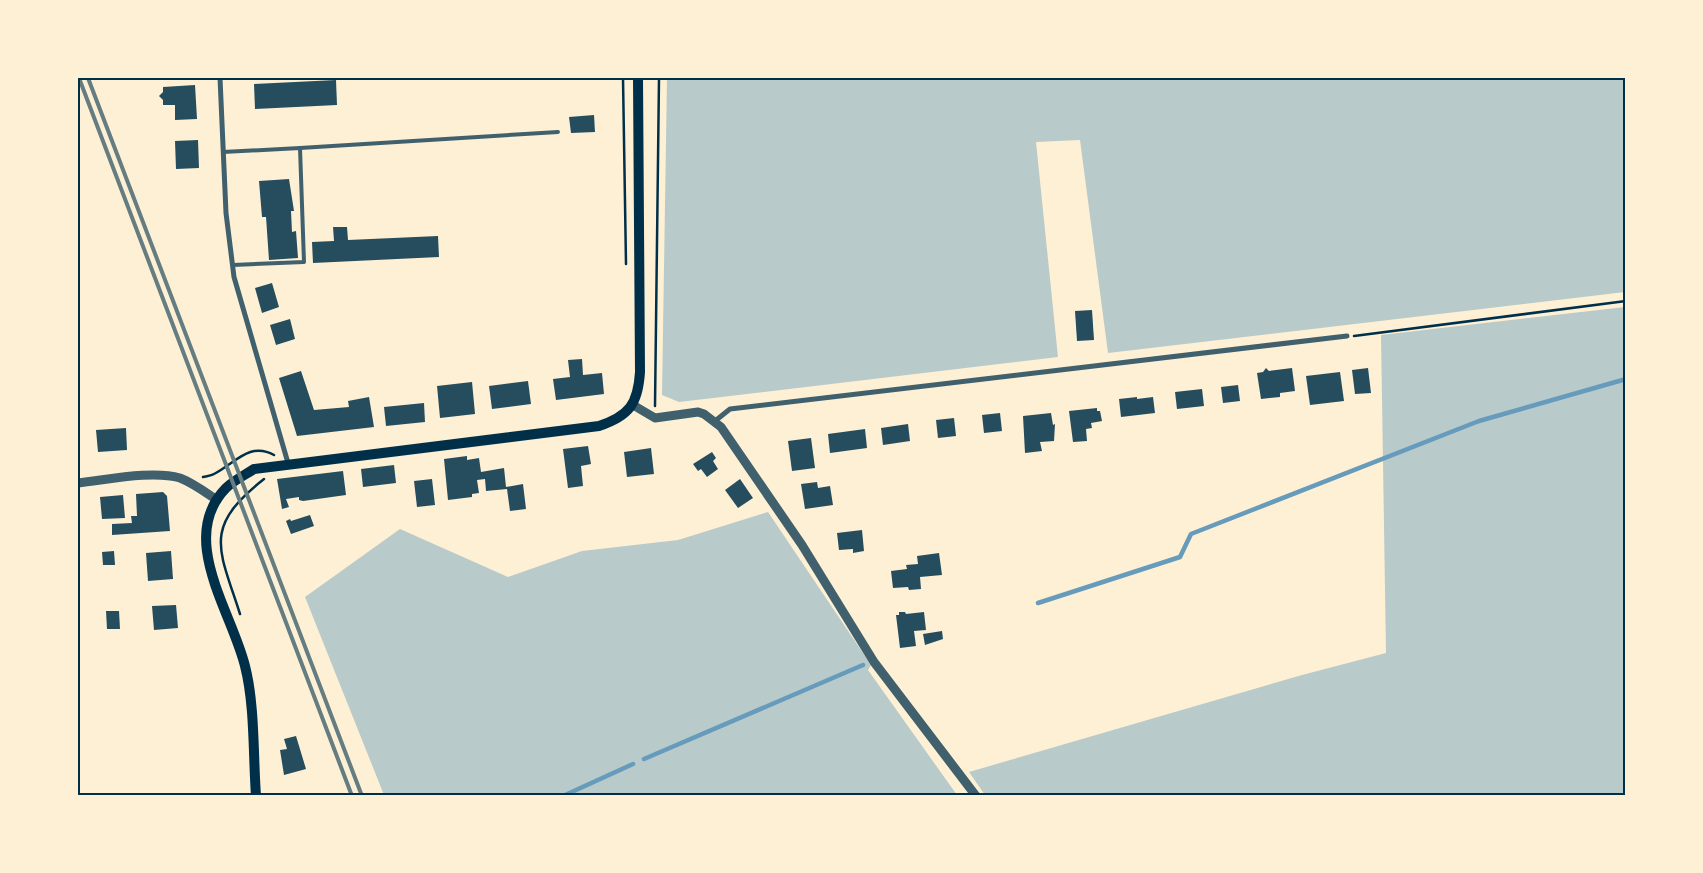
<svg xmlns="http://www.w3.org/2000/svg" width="1703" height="873" viewBox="0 0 1703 873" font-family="'Asap Condensed',sans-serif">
  <rect width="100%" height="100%" fill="#fdf0d5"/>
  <g fill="#b9caca">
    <polygon points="667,78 1625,78 1625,292 1108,353 1080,140 1036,142 1058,357 679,402 662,395"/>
    <polygon points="1625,307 1625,795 985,795 969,772 1302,675 1386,653 1381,335"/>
    <polygon points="768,512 871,665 868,670 957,795 384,795 305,597 400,529 508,577 582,551 678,540"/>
  </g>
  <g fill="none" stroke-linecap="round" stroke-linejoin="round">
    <g stroke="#669bbc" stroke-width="4.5">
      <polyline points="1038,603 1180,557 1191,534 1479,421 1626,379"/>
      <polyline points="644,759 863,665"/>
      <polyline points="563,796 633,764"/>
    </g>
  </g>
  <g fill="#264d5e">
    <polygon points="336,80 337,105 255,109 254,84"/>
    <polygon points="195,85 197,119 175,120 175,105 163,105 163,100 159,96 163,92 163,87"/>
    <polygon points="594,115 595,132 571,133 569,117"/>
    <polygon points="198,140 199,168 176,169 175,141"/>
    <polygon points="289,179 294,211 291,211 292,232 296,231 298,258 269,260 266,217 262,217 259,181"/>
    <polygon points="333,227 347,227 348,240 438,236 439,257 313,263 312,242 334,241"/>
    <polygon points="272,283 279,307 262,313 255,288"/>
    <polygon points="1092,310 1094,340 1077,341 1075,311"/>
    <polygon points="290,319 295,339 276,345 270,325"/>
    <polygon points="582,359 583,375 602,373 604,394 556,400 553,379 570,377 568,360"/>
    <polygon points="1266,368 1269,371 1292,368 1295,391 1280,393 1280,397 1261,399 1257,373 1263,372"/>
    <polygon points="1368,368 1371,393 1355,394 1352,370"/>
    <polygon points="301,371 314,410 349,407 348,401 369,397 374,427 297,436 279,378"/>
    <polygon points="1340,372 1344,401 1310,405 1306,376"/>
    <polygon points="528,381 531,404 492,409 489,386"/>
    <polygon points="472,382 475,414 440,418 437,386"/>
    <polygon points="1238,385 1240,401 1223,403 1221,387"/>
    <polygon points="1202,389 1204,406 1177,409 1175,392"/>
    <polygon points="1137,397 1137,399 1153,397 1155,413 1121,417 1119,399"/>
    <polygon points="424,403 425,422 386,426 384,407"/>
    <polygon points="1097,408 1097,411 1100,411 1102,421 1091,423 1092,428 1086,429 1087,441 1073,442 1069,411"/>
    <polygon points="1000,413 1002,431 984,433 982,415"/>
    <polygon points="1051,413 1053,425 1055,424 1054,441 1040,442 1042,451 1025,453 1023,416"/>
    <polygon points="954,418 956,436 938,438 936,420"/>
    <polygon points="908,424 910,441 883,445 881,428"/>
    <polygon points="126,428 127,450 98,452 96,430"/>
    <polygon points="865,429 867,448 830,453 828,434"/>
    <polygon points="811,438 815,468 792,471 788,441"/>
    <polygon points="588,446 591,464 581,466 583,486 568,488 563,449"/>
    <polygon points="651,448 654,474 627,477 624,452"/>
    <polygon points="712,452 716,458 713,461 718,469 707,477 701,469 698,471 693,464"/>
    <polygon points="467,456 467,460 479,458 481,472 504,468 506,487 523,484 526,509 510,511 507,489 486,491 485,479 477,480 479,493 472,494 472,497 448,500 444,459"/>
    <polygon points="394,465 396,483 363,487 361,469"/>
    <polygon points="343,471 346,495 303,501 299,500 299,497 286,499 289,507 282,509 277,479"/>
    <polygon points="432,479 435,505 417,507 414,481"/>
    <polygon points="740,479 753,498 738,508 725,490"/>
    <polygon points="817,482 818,488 830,486 833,505 805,509 801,484"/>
    <polygon points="163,492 167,496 170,531 112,535 112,524 132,523 131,516 137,516 136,494"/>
    <polygon points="123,495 125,518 102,519 100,497"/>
    <polygon points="310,515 314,526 291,534 286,521 290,519 291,521"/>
    <polygon points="862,530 864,551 853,553 853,549 839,550 837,533"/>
    <polygon points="114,551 115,565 103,565 102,552"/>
    <polygon points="171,551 173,579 148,581 146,553"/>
    <polygon points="939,553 942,575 920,577 921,589 909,590 908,587 893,588 891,571 907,569 906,565 918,564 917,556"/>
    <polygon points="176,605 178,628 154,630 152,606"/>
    <polygon points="106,611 119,611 120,629 107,629"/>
    <polygon points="899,612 905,612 906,614 924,612 926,630 914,631 916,646 900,648 896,615 899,615"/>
    <polygon points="942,631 943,639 925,645 923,634"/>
    <polygon points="296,736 306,769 284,775 280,750 287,749 284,739"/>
  </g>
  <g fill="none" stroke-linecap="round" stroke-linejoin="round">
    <g stroke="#003049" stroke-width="2.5">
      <polyline points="623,78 626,264"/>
      <polyline points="1354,336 1626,301"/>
      <polyline points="655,406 659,78"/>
      <path d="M203,477c3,-1 8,-1 11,-3 20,-10 36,-33 60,-19"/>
      <path d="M240,614c-21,-66 -38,-86 24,-135"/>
    </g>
    <g stroke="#3f606c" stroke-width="4">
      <polyline points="300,148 558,132"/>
      <polyline points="223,152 300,148 304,262 233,265"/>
    </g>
    <g stroke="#3f606c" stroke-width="5">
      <polyline points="220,78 226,213 234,277 288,463"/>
      <polyline points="715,421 730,409 1347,336"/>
    </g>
    <g stroke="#3f606c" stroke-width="9">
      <polyline points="633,405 655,418 698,412 704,414 721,427 802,545 874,662 976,796"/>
      <path d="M78,483c29,-3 74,-13 102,-5 13,5 25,14 37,22"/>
    </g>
    <path stroke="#003049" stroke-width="10" d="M256,796c-3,-41 -1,-91 -11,-130 -13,-54 -68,-128 -19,-178 8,-8 19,-13 28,-19l345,-43c30,-10 39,-22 41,-54l-2,-294"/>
    <g stroke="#657d81" stroke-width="4">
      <polyline points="79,78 352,796"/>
      <polyline points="88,78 362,796"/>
    </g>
  </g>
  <rect width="1703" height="873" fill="none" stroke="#fdf0d5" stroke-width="158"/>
  <rect x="79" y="79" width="1545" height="715" fill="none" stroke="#003049" stroke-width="2"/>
</svg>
